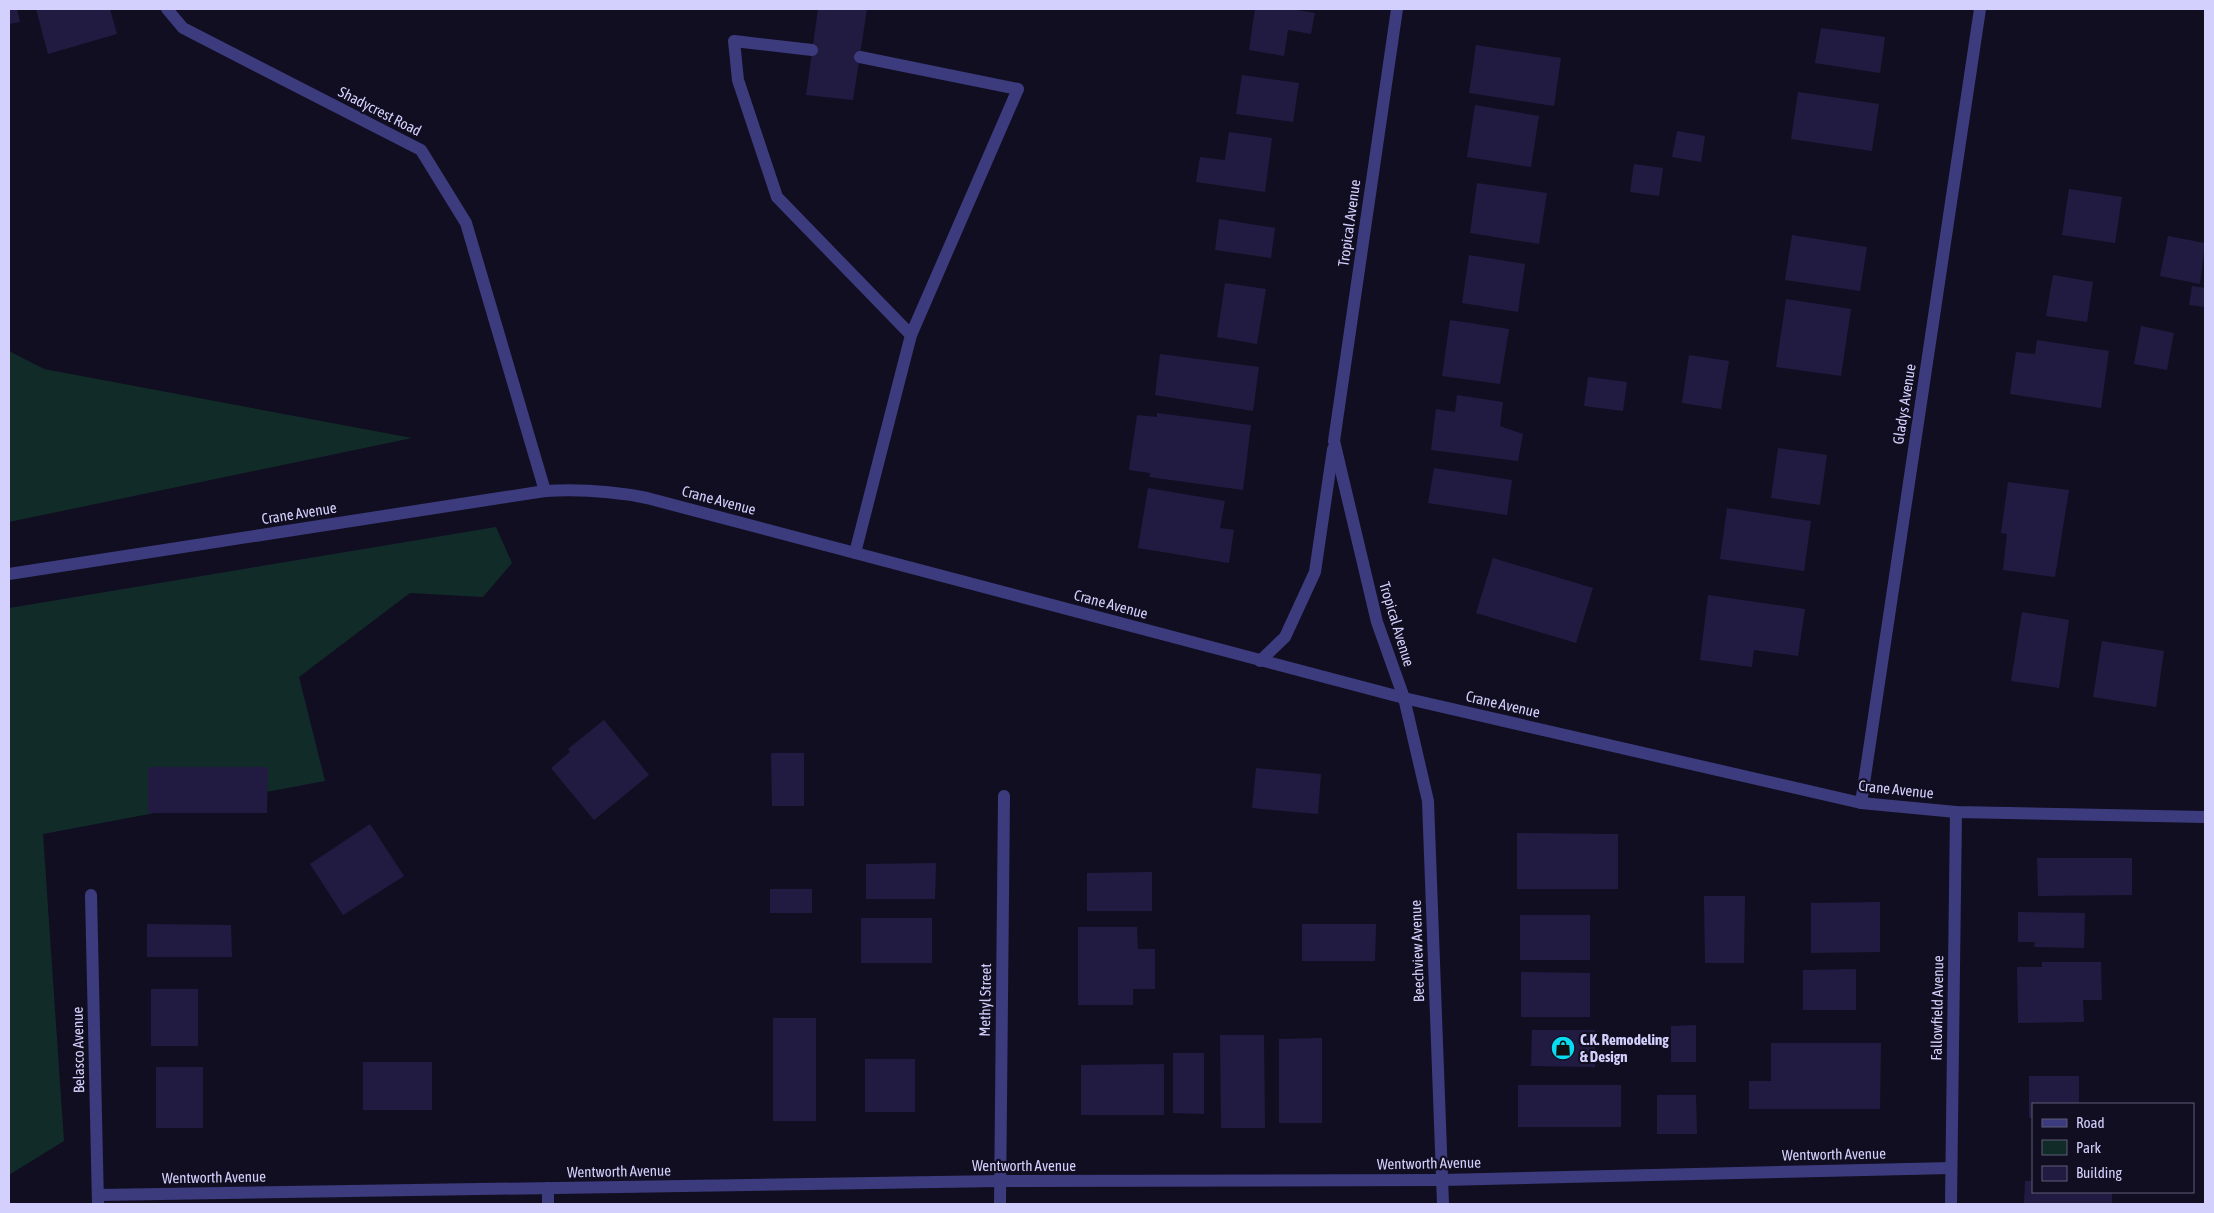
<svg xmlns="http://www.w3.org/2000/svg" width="2214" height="1213" viewBox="0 0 2214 1213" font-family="'Asap Condensed',sans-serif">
  <rect width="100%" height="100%" fill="#110e21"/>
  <g fill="#112b29">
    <polygon points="9,351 44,369 412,438 9,522"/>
    <polygon points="496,527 512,563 483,597 410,593 299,677 325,781 43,834 64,1141 9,1175 9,608"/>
  </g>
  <g fill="#221b41">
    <polygon points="9,9 17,9 20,22 9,24"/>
    <polygon points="36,9 110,9 117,34 48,54"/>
    <polygon points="818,9 867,9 853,100 806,95"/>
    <polygon points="1255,9 1290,9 1315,13 1311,34 1288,30 1284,56 1249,50"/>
    <polygon points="1821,28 1885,37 1880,73 1815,63"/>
    <polygon points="1476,45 1561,58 1554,106 1469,93"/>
    <polygon points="1242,75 1299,83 1293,122 1236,114"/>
    <polygon points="1798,92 1879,104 1872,151 1791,139"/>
    <polygon points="1475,105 1539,116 1531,167 1467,157"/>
    <polygon points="1677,131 1705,136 1701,162 1672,157"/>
    <polygon points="1229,132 1272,138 1265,192 1196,182 1200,157 1225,160"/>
    <polygon points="1634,164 1663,168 1659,196 1630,192"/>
    <polygon points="1477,183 1547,193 1539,244 1470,233"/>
    <polygon points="2069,189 2122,197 2115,243 2062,235"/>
    <polygon points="1219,219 1275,228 1271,258 1215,250"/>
    <polygon points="1792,235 1867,247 1860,291 1785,280"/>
    <polygon points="2168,236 2205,243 2200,284 2160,276"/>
    <polygon points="1469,255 1525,264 1518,312 1462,303"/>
    <polygon points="2053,275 2093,282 2087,322 2046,316"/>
    <polygon points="1225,283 1266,289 1257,344 1217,337"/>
    <polygon points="2192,286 2205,288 2205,307 2189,305"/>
    <polygon points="1786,299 1851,309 1841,376 1776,367"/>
    <polygon points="1450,320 1509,329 1500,384 1442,376"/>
    <polygon points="2141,326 2174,333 2167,370 2134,364"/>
    <polygon points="2037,340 2109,351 2101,408 2010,394 2016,352 2035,354"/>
    <polygon points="1160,354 1259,367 1253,411 1155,395"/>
    <polygon points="1689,355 1729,361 1721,409 1682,403"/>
    <polygon points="1588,377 1627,382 1623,411 1584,406"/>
    <polygon points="1457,395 1503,402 1500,426 1523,434 1518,461 1431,450 1436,409 1455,412"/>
    <polygon points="1157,413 1251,425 1243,490 1149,477 1150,473 1129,470 1137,415 1157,417"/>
    <polygon points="1778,448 1827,455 1820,505 1771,498"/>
    <polygon points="1434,468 1512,480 1507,515 1428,503"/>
    <polygon points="2008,482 2069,490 2055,577 2003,570 2007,534 2001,533"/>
    <polygon points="1148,488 1225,501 1220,528 1234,530 1229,563 1138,548"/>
    <polygon points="1727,508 1811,521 1804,571 1720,559"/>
    <polygon points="1493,558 1593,588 1576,643 1476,613"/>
    <polygon points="1708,595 1805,609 1798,656 1754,650 1752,667 1700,660"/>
    <polygon points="2022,612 2069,620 2059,688 2011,681"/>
    <polygon points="2102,641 2164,651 2156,707 2093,697"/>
    <polygon points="604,720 649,775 594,820 551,768 570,752 568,749"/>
    <polygon points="771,753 804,753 804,806 772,806"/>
    <polygon points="148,767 268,767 267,813 148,813"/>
    <polygon points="1256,768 1321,774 1318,814 1252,808"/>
    <polygon points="370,824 404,876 343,915 310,864"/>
    <polygon points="1517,833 1618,834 1618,889 1517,889"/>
    <polygon points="2037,858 2132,858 2132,895 2038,896"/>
    <polygon points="936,863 935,899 866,899 866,864"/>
    <polygon points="1152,872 1152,911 1087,911 1087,873"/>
    <rect x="770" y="889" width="42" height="24"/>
    <polygon points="1704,896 1745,896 1744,963 1705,963"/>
    <polygon points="1880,902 1880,952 1811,953 1811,903"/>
    <polygon points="2018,912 2085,913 2084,948 2034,947 2035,942 2018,942"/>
    <rect x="1520" y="915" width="70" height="45"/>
    <rect x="861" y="918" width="71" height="45"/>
    <polygon points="147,924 231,925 232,957 147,957"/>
    <polygon points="1302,924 1376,924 1375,961 1302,961"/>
    <polygon points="1078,927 1137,927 1138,949 1155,949 1155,989 1133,989 1133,1005 1078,1005"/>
    <polygon points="2042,962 2101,962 2102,1000 2083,1000 2084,1022 2018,1023 2017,967 2042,967"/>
    <polygon points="1856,969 1856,1010 1803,1010 1803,970"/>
    <polygon points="1521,972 1590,973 1590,1017 1521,1017"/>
    <rect x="151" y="989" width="47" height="57"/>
    <rect x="773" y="1018" width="43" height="103"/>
    <polygon points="1696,1025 1696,1062 1671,1062 1671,1026"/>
    <polygon points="1532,1030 1595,1030 1595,1067 1531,1066"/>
    <polygon points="1220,1035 1264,1035 1265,1128 1221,1128"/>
    <polygon points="1322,1038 1322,1123 1279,1123 1279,1039"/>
    <polygon points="1771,1043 1881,1043 1880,1109 1749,1109 1749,1081 1771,1081"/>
    <polygon points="1173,1053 1204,1053 1204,1114 1173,1113"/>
    <rect x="865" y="1059" width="50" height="53"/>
    <rect x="363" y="1062" width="69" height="48"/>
    <polygon points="1164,1064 1164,1115 1081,1115 1081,1065"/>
    <rect x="156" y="1067" width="47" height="61"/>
    <polygon points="2029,1076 2079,1076 2079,1104 2033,1104 2033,1118 2029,1118"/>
    <rect x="1518" y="1085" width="103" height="42"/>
    <polygon points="1657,1095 1696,1095 1697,1134 1657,1134"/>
    <polygon points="2025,1181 2033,1181 2033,1192 2112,1192 2112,1204 2024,1204"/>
  </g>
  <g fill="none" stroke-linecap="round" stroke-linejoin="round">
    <g stroke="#3c3b7e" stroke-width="12">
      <polyline points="167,9 183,28 421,150 466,223 545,491"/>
      <polyline points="812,50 734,41 738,80 777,197 911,335"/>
      <polyline points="855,553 911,335 1018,89 860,57"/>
    </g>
    <g stroke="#3c3b7e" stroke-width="12">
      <polyline points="1397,9 1334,441 1377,622 1404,698 1428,801 1443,1204"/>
      <polyline points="1260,661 1285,637 1315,572 1333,449"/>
      <polyline points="1861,803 1980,9"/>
      <polyline points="91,895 98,1204"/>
      <polyline points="548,1188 548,1204"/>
      <polyline points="98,1195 1000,1181 1443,1180 1951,1168"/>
      <polyline points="1000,1204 1004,796"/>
      <polyline points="1951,1204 1956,812"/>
    </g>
    <path stroke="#3c3b7e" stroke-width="12" d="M9,574l536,-83c35,-2 67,0 102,7l757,200 457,105 95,9 249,5"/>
  </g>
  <defs>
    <g id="shop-disc" transform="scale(1.25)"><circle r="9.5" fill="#09dcf0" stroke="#110e21"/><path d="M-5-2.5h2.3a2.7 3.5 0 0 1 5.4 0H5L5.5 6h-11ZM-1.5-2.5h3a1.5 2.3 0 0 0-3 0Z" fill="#111"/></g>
  </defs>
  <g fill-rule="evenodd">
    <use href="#shop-disc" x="1563" y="1048"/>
  </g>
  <g text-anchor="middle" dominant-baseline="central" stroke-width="4.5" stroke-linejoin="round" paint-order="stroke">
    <g font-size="15" fill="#d4d0fd" stroke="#110e21">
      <text transform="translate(380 111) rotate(27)">Shadycrest Road</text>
      <text transform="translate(1349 223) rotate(-82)">Tropical Avenue</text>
      <text transform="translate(1904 404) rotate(-81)">Gladys Avenue</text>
      <text transform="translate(719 500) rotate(15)">Crane Avenue</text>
      <text transform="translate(299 513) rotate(-9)">Crane Avenue</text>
      <text transform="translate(1111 604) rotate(15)">Crane Avenue</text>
      <text transform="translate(1397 624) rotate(73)">Tropical Avenue</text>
      <text transform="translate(1503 704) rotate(13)">Crane Avenue</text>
      <text transform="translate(1896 789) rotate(6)">Crane Avenue</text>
      <text transform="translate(1417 951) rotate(-92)">Beechview Avenue</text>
      <text transform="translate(985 1000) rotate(-89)">Methyl Street</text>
      <text transform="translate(1937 1008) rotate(-89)">Fallowfield Avenue</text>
      <text transform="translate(78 1050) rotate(-91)">Belasco Avenue</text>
      <text transform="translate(1834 1154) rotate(-1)">Wentworth Avenue</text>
      <text transform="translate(1429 1163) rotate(-1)">Wentworth Avenue</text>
      <text x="1024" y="1165">Wentworth Avenue</text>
      <text transform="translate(619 1171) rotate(-1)">Wentworth Avenue</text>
      <text transform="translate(214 1177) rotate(-1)">Wentworth Avenue</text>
    </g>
    <g font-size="15" font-weight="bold" fill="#d4d0fd" stroke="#110e21" text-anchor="start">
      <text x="1580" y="1039">C.K. Remodeling<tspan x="1580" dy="17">&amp; Design</tspan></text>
    </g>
  </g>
  <rect width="2214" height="1213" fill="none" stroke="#d4d0fd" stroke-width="20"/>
  <rect x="2032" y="1103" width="162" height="90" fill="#110e21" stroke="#5f5c79"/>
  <rect x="2042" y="1119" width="25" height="8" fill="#3c3b7e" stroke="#5f5c79"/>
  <text x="2076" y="1128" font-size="15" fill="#d4d0fd">Road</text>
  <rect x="2042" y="1140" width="25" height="15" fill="#112b29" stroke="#5f5c79"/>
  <text x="2076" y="1153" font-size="15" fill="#d4d0fd">Park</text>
  <rect x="2042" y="1166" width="25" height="15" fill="#221b41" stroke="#5f5c79"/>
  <text x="2076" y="1178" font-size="15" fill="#d4d0fd">Building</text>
</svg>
